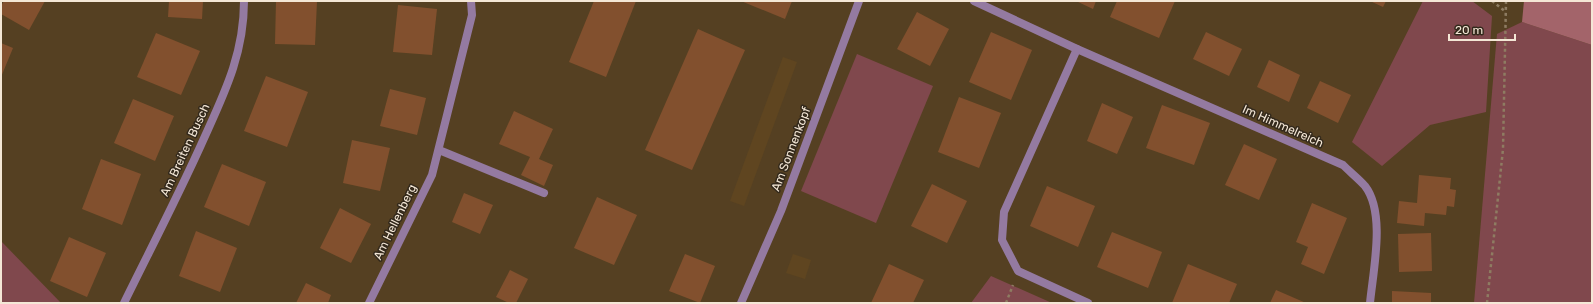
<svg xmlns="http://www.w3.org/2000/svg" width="1593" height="304" viewBox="0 0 1593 304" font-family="Rubik,sans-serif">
  <rect width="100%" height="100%" fill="#554022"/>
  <g fill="#5f4520">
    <polygon points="783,57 797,62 744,206 730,201"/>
    <polygon points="793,254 811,260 805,279 786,273"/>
  </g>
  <g fill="#80484d">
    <polygon points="1423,1 1472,1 1492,16 1486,112 1430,125 1382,166 1352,142"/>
    <polygon points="1522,22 1592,45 1592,303 1474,303 1497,34"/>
    <polygon points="857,54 933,86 876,223 801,191"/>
    <polygon points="1,241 61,303 1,303"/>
    <polygon points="991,276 1052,303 971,303"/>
  </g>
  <polygon fill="#a3646a" points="1524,1 1592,1 1592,45 1522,22"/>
  <g fill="#82502e">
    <polygon points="4,1 45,1 29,30 1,14 1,6"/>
    <polygon points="169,1 203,1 202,19 168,17"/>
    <polygon points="276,1 317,1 315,45 275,44"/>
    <polygon points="594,1 636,1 606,77 569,62"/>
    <polygon points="741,1 792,1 785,19"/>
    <polygon points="1076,1 1096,1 1093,9"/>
    <polygon points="1117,1 1175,1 1159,38 1110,17"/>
    <polygon points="1370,1 1386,1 1383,7"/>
    <polygon points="398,5 437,9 432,55 393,52"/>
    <polygon points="917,12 949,29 930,66 897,49"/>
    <polygon points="698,29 745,50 692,170 645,150"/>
    <polygon points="991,32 1032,50 1011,100 969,82"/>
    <polygon points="1206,32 1242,49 1229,76 1193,59"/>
    <polygon points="156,33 200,51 181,95 137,77"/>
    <polygon points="1,43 13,48 1,77"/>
    <polygon points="1269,60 1300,75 1289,102 1257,87"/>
    <polygon points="266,76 308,92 287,147 244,131"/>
    <polygon points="1320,81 1351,95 1338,123 1307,108"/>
    <polygon points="390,89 426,98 417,135 380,126"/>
    <polygon points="959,97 1001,113 979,168 938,152"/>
    <polygon points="133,99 174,116 155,161 114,143"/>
    <polygon points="1102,103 1133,117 1117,154 1087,141"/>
    <polygon points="1162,105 1210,123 1194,165 1146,148"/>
    <polygon points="514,111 553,129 539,159 553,165 544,186 521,175 530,157 499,144"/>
    <polygon points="352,140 390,148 380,191 343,183"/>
    <polygon points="1244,144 1277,159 1259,200 1225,185"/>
    <polygon points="101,159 141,174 122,225 82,209"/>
    <polygon points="222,164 266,182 249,226 204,207"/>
    <polygon points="1419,175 1451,178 1450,189 1456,190 1454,207 1447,206 1446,215 1425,213 1424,226 1397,223 1399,201 1417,203"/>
    <polygon points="932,184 967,201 947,243 911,226"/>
    <polygon points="1047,186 1095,206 1078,247 1030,226"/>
    <polygon points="464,193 493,205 480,234 452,222"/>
    <polygon points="597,197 637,215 614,265 574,248"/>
    <polygon points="1312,203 1347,218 1324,274 1301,264 1308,247 1296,242"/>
    <polygon points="340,208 371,224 351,263 320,248"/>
    <polygon points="196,231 237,248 220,292 179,276"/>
    <polygon points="1112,232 1162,252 1148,288 1097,267"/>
    <polygon points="1431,233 1432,271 1399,272 1398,234"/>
    <polygon points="69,237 106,253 87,297 50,281"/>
    <polygon points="685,254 715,266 700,303 669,291"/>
    <polygon points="889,264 924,280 913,303 871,303"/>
    <polygon points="1188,264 1237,284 1229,303 1172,303"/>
    <polygon points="510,270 528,279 516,303 509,303 496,297"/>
    <polygon points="306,283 331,295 328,303 296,303"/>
    <polygon points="1276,290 1306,303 1270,303"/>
    <polygon points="1392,291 1431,293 1431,303 1392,303"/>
  </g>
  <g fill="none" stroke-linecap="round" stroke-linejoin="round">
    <g stroke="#8e7c62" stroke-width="2.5" stroke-dasharray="3 3" stroke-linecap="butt">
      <polyline points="1492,1 1506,12"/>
      <polyline points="1006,303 1013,285"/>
      <polyline points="1487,303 1503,149 1506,1"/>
    </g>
    <g stroke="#947aa1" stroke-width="8">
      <path d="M974,1l103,48 266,116c7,7 16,14 22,21 21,27 8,85 5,117"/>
      <polyline points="1077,49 1004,212 1002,240 1018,271 1088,303"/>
      <polyline points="439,150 544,193"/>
      <path d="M124,303c26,-53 53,-105 77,-158 22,-49 43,-89 43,-144"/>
      <polyline points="369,303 432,175 472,15 471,1"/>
      <polyline points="741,303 781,211 859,1"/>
    </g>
  </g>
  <g text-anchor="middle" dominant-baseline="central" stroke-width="3" stroke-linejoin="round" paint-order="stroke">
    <g font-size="12" fill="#f4e7d6" stroke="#33291c">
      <text transform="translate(1283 126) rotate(24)">Im Himmelreich</text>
      <text transform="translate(791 149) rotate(-69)">Am Sonnenkopf</text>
      <text transform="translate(185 150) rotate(-65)">Am Breiten Busch</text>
      <text transform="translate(395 222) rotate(-64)">Am Hellenberg</text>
    </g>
  </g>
  <rect width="1593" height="304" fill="none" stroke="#f4e7d6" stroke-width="4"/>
  <path d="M1449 34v6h66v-6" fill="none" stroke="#f4e7d6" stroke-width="2"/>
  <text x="1455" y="34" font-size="12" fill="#f4e7d6" stroke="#33291c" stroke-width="3" paint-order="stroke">20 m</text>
</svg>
